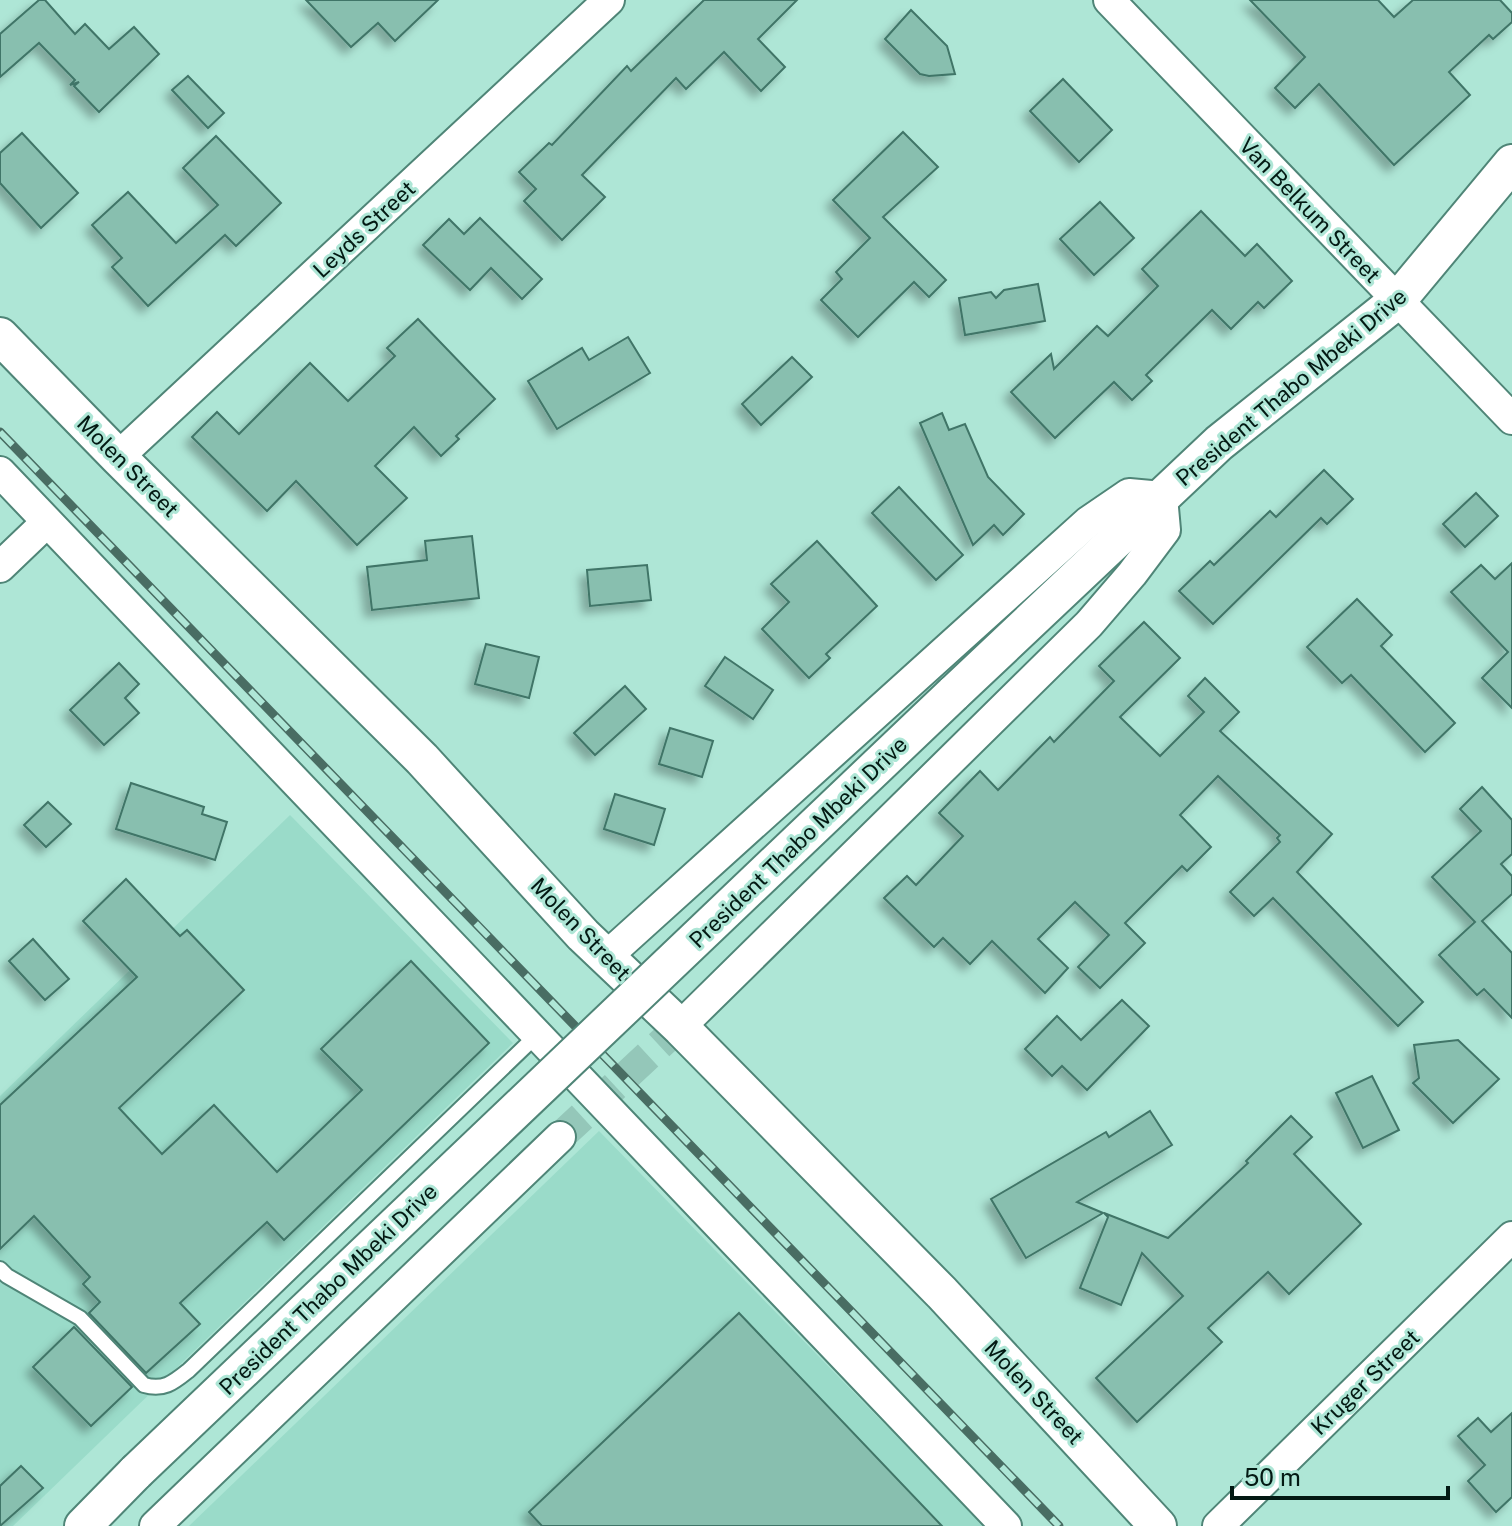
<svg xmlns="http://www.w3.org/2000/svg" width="1512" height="1526" viewBox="0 0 1512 1526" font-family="'Public Sans',sans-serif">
  <defs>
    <filter id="shadow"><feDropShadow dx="-7" dy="7" stdDeviation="4" flood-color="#0004"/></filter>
  </defs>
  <rect width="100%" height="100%" fill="#aee6d6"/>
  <g fill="#9adbc9">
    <polygon points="290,815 513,1043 13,1526 0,1526 0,1096"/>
    <polygon points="599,1131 984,1526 189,1526"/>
  </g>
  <g fill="#88bfaf" stroke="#407567" stroke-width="2" filter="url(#shadow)">
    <polygon points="39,0 45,0 75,34 85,24 109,49 134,27 159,54 99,112 74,86 79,82 70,85 75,80 39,43 0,77 0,34"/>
    <polygon points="306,0 438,0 395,41 378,23 351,47"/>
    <polygon points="704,0 797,0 758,39 785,67 761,91 724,52 686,89 676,78 582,175 605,197 562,240 524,201 536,189 519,172 549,143 552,145 627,66 631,71"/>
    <polygon points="1250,0 1378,0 1394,17 1413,0 1500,0 1512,13 1512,22 1493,39 1489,35 1449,72 1470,95 1394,165 1319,84 1295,108 1275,88 1305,57"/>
    <polygon points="911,10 947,46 955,74 929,76 920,74 885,39"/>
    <polygon points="188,76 224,113 208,128 172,90"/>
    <polygon points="1063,79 1112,130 1079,162 1030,111"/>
    <polygon points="903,132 938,167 883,217 946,280 929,297 914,282 858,337 821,300 842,279 836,272 870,238 833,200"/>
    <polygon points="22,133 78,193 41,228 0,183 0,153"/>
    <polygon points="216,136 281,203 236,246 225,235 148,306 112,267 122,258 92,225 128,192 176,243 218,205 183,168"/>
    <polygon points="1100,202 1134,238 1094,275 1060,239"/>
    <polygon points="1201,211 1245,256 1257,244 1292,281 1264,308 1258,302 1231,329 1212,310 1146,375 1152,381 1132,400 1114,382 1055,438 1011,392 1051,354 1054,369 1097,326 1108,336 1158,286 1142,269"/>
    <polygon points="480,218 542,279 522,299 491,268 470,290 423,245 449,219 464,234"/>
    <polygon points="1038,284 1045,321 965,335 959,298 991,292 996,298 1004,290"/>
    <polygon points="418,319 495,399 456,436 459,439 441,456 414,427 375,466 407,498 357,545 296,481 267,511 192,437 217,412 239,434 310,363 348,401 395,356 387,348"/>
    <polygon points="628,337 650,373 557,429 528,381 582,348 589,360"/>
    <polygon points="792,357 812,377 761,425 742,404"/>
    <polygon points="942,413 949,430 965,424 988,477 1024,514 1003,535 994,525 973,545 920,423"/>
    <polygon points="1324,470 1353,499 1327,524 1321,518 1213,624 1179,591 1210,561 1214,565 1270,511 1276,517"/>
    <polygon points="899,487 963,555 936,580 872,513"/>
    <polygon points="1476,493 1498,516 1465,547 1443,524"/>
    <polygon points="472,536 479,598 372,610 367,567 427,560 425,541"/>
    <polygon points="817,541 877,606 826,654 830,658 809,678 762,629 789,602 771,584"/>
    <polygon points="1512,563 1512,708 1482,678 1508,652 1451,592 1481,565 1495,579"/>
    <polygon points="647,565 651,600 590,606 587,570"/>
    <polygon points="1357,599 1392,635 1381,646 1455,723 1425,752 1351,675 1342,683 1307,647"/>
    <polygon points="1144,622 1180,658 1120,717 1160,756 1204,712 1188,696 1205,678 1239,712 1220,731 1332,834 1297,872 1423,1002 1398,1026 1273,898 1254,916 1230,892 1280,842 1277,838 1280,835 1218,776 1180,815 1211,847 1187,871 1182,866 1125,923 1145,943 1100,988 1078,967 1109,935 1075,902 1038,939 1068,968 1045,993 992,941 970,964 943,938 934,947 884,898 907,876 916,885 963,836 939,813 980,771 998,790 1050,737 1054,742 1114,681 1099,666"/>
    <polygon points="486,644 539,657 529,698 475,684"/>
    <polygon points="725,657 773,690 753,719 705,686"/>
    <polygon points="119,663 139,684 125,698 139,713 104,745 70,710"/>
    <polygon points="625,686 646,709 595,755 574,733"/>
    <polygon points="670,728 713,741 702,777 659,764"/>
    <polygon points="131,783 204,807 202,814 227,822 215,860 116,829"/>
    <polygon points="1482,787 1512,820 1512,854 1501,864 1512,876 1512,894 1482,921 1512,953 1512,1018 1484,989 1477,995 1439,955 1475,922 1432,877 1481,831 1460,809"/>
    <polygon points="615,794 665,809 654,845 604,829"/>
    <polygon points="48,802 71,824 46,847 24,825"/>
    <polygon points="126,879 180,936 187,930 244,990 119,1108 162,1154 214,1105 277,1172 362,1090 321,1049 411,961 489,1043 284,1240 267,1222 180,1303 200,1324 146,1373 89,1313 100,1302 83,1284 90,1277 34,1216 0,1249 0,1105 137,977 83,921"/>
    <polygon points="33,939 69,979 45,1000 9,961"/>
    <polygon points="1122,1000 1149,1026 1087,1090 1062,1066 1052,1076 1025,1049 1057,1016 1081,1040"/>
    <polygon points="1458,1040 1499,1079 1453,1123 1413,1083 1419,1078 1414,1045"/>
    <polygon points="1372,1076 1399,1130 1363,1148 1336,1093"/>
    <polygon points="1150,1111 1172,1145 1077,1202 1103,1213 1026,1258 991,1199 1106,1132 1109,1137"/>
    <polygon points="1291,1116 1312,1137 1294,1154 1361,1224 1289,1294 1268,1272 1208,1328 1222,1342 1137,1422 1096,1378 1183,1296 1142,1253 1121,1305 1080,1288 1108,1217 1104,1213 1168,1238 1248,1163 1246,1161"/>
    <polygon points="739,1313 942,1526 542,1526 529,1512"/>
    <polygon points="74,1327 132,1387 91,1426 33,1367"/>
    <polygon points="1512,1413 1512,1497 1496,1512 1468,1481 1485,1465 1458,1436 1478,1418 1491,1432"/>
    <polygon points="21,1466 43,1488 0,1526 0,1486"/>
  </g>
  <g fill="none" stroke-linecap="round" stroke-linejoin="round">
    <polyline stroke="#94c7b9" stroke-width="30" stroke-dasharray="30 15" stroke-linecap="butt" points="560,1137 693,1014"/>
    <g stroke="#4f8577" stroke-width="18">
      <path id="service" d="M0,1269l7,7 73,42 64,67c20,6 30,-3 45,-15l349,-336"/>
    </g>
    <g stroke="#4f8577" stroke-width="34">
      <g id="minor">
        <polyline points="1109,0 1512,419"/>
        <polyline points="118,457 609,0"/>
        <polyline points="0,472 1006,1526"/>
        <polyline points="0,567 47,522"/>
        <polyline points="606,957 1088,522 1129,494 1162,497 1165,530 1132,574 1089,624 693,1014"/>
        <polyline points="155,1526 560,1137"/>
        <polyline points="1218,1526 1512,1237"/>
      </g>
    </g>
    <g stroke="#4f8577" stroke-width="40">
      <g id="tertiary">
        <polyline points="0,336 118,457 422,759 583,935 681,1028 942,1293 1158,1526"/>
        <polyline points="953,694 1219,443 1398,300 1512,163"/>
        <polyline points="83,1526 136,1472"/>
      </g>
    </g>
    <use href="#service" stroke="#fff" stroke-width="14"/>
    <use href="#minor" stroke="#fff" stroke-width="30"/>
    <use href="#tertiary" stroke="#fff" stroke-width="36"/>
    <g stroke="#496d63" stroke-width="9">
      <polyline id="rail" points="0,432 1059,1526"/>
    </g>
    <use href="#rail" stroke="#aee6d6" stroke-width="6" stroke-dasharray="18" stroke-linecap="butt"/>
    <g stroke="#4f8577" stroke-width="40" stroke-linecap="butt">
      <polyline id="tertiary-bridge" points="136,1472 953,694"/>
    </g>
    <use href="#tertiary-bridge" stroke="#fff" stroke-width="36"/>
  </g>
  <g text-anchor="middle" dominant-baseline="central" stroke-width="6" stroke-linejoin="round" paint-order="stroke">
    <g font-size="22" fill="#031913" stroke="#aee6d6">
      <text transform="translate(1310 210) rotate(46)">Van Belkum Street</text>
      <text transform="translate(364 229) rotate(-43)">Leyds Street</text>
      <text transform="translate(1291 387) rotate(-40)">President Thabo Mbeki Drive</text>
      <text transform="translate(128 466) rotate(45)">Molen Street</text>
      <text transform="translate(798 842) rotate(-44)">President Thabo Mbeki Drive</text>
      <text transform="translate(581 929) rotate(46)">Molen Street</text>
      <text transform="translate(328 1289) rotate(-44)">President Thabo Mbeki Drive</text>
      <text transform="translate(1365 1382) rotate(-44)">Kruger Street</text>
      <text transform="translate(1034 1392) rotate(47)">Molen Street</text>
    </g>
  </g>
  <path d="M1232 1486v12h216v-12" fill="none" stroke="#031913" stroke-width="4"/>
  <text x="1244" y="1486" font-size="24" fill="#031913" stroke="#aee6d6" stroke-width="6" paint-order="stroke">50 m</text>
</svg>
